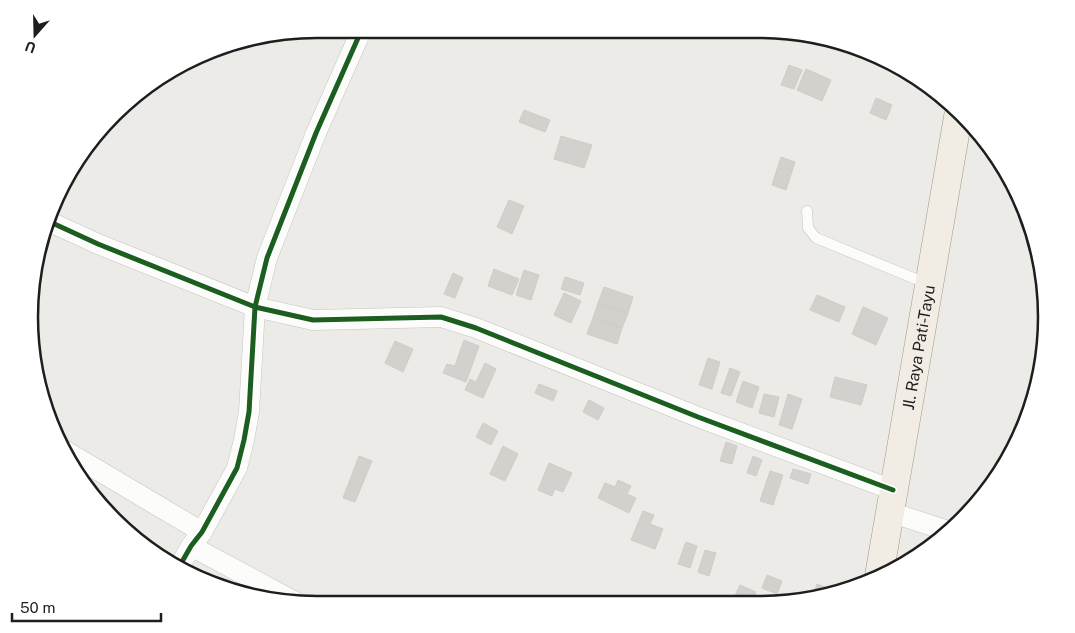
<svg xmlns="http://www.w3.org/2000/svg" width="1075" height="633" viewBox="0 0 1075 633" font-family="'Public Sans',sans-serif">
  <rect width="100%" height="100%" fill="#edebe7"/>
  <g fill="#d3d1ce" stroke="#d0ccc8">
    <polygon points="789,65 802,70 794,89 781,85"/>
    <polygon points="806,69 831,80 822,101 797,90"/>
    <polygon points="876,98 892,105 886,120 870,113"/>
    <polygon points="524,110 550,120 545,132 519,122"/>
    <polygon points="561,136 592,145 584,168 554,159"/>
    <polygon points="781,157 795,162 786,190 772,185"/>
    <polygon points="509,200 524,206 512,234 497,227"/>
    <polygon points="494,269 519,279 512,295 488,286"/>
    <polygon points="524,270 539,275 531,300 516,295"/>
    <polygon points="453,273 463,278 455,298 444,294"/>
    <polygon points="565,277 584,283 580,295 561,289"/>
    <polygon points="604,287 633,297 628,313 598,303"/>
    <polygon points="564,293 581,301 571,323 554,315"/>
    <polygon points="817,295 845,307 839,322 810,310"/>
    <polygon points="598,303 628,313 622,328 593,318"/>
    <polygon points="863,307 888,318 876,345 852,334"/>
    <polygon points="593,318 622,328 617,344 587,334"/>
    <polygon points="464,340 479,346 466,382 443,373 447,364 455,366"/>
    <polygon points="395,341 413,349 403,372 385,363"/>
    <polygon points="708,358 720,362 712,389 699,385"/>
    <polygon points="485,363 496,369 483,398 465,390 470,379 476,382"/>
    <polygon points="730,368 740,372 731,396 721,393"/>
    <polygon points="835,377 867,385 861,405 830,397"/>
    <polygon points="743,381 759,387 752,408 736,402"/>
    <polygon points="539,384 557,391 553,401 535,393"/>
    <polygon points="764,394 779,397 774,417 759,413"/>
    <polygon points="788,394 802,399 792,429 779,425"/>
    <polygon points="589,400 604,408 598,420 583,412"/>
    <polygon points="483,423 498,431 491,445 476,437"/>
    <polygon points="726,442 737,446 732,464 720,461"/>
    <polygon points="503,446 518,454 505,481 490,474"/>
    <polygon points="359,456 372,461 355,502 343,498"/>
    <polygon points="753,456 762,460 756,476 747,473"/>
    <polygon points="549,463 572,473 563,492 555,489 552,496 538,490"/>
    <polygon points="793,469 811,474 808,484 790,478"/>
    <polygon points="770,471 783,475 773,505 760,501"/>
    <polygon points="618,480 631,486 627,494 636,498 629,513 598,498 605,483 615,487"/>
    <polygon points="643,511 654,515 650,524 663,529 655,549 631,540"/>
    <polygon points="686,542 697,546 690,568 678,564"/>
    <polygon points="705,550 716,553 709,576 698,572"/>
    <polygon points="767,575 782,581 777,594 762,588"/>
    <polygon points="817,584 838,592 813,596"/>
    <polygon points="740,585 756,592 751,604 734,598"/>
  </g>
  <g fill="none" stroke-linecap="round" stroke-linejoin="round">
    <g stroke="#c5c4c3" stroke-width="11">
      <polyline id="lane" points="807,211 808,228 816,238 928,284"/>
    </g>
    <g stroke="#c5c4c3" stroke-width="21">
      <g id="street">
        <polyline points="48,221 98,244 255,307 313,320 441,317 476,328 698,417 893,490"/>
        <polyline points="64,450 202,532"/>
        <polyline points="890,512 948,531"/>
        <polyline points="191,546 299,604"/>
        <polyline points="179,567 191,546 202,532 237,468 244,440 249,412 255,307 267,258 316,133 362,29"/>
      </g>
    </g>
    <g stroke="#a39983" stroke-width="29">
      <g id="primary">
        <path id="s1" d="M879,576l79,-459"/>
      </g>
    </g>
    <use href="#lane" stroke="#fcfcfb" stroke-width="10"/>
    <use href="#street" stroke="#fcfcfb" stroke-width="20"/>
    <use href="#primary" stroke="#f1ece4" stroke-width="28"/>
    <g stroke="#fff" stroke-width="8">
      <g id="cycleway">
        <polyline points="48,221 98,244 255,307 313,320 441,317 476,328 698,417 893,490"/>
        <polyline points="179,567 191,546 202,532 237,468 244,440 249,412 255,307 267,258 316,133 362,29"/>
      </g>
    </g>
    <use href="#cycleway" stroke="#1b5e20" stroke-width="5"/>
  </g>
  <g text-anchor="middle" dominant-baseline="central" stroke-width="5" stroke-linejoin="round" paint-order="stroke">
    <g font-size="16" fill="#1e1e1e" stroke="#fff">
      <text stroke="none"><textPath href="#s1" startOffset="232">Jl. Raya Pati-Tayu</textPath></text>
    </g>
  </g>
  <path d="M0 0H1075V633H0ZM317 38H759A279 279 0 0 1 1038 317V317A279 279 0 0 1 759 596H317A279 279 0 0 1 38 317V317A279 279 0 0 1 317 38Z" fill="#fff" fill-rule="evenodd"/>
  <path fill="none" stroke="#1e1e1e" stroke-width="2.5" d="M317 38H759A279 279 0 0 1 1038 317V317A279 279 0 0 1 759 596H317A279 279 0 0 1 38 317V317A279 279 0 0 1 317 38Z"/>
  <g transform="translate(35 35) rotate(200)" stroke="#ffffff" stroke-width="4" paint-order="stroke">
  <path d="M0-4L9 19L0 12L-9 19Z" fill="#1e1e1e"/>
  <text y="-8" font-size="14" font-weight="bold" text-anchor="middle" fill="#1e1e1e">U</text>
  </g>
  <path d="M12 613v8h149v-8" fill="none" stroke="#1e1e1e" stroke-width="2.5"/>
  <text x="20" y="613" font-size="15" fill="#1e1e1e" stroke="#ffffff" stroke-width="4" paint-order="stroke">50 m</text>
</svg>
